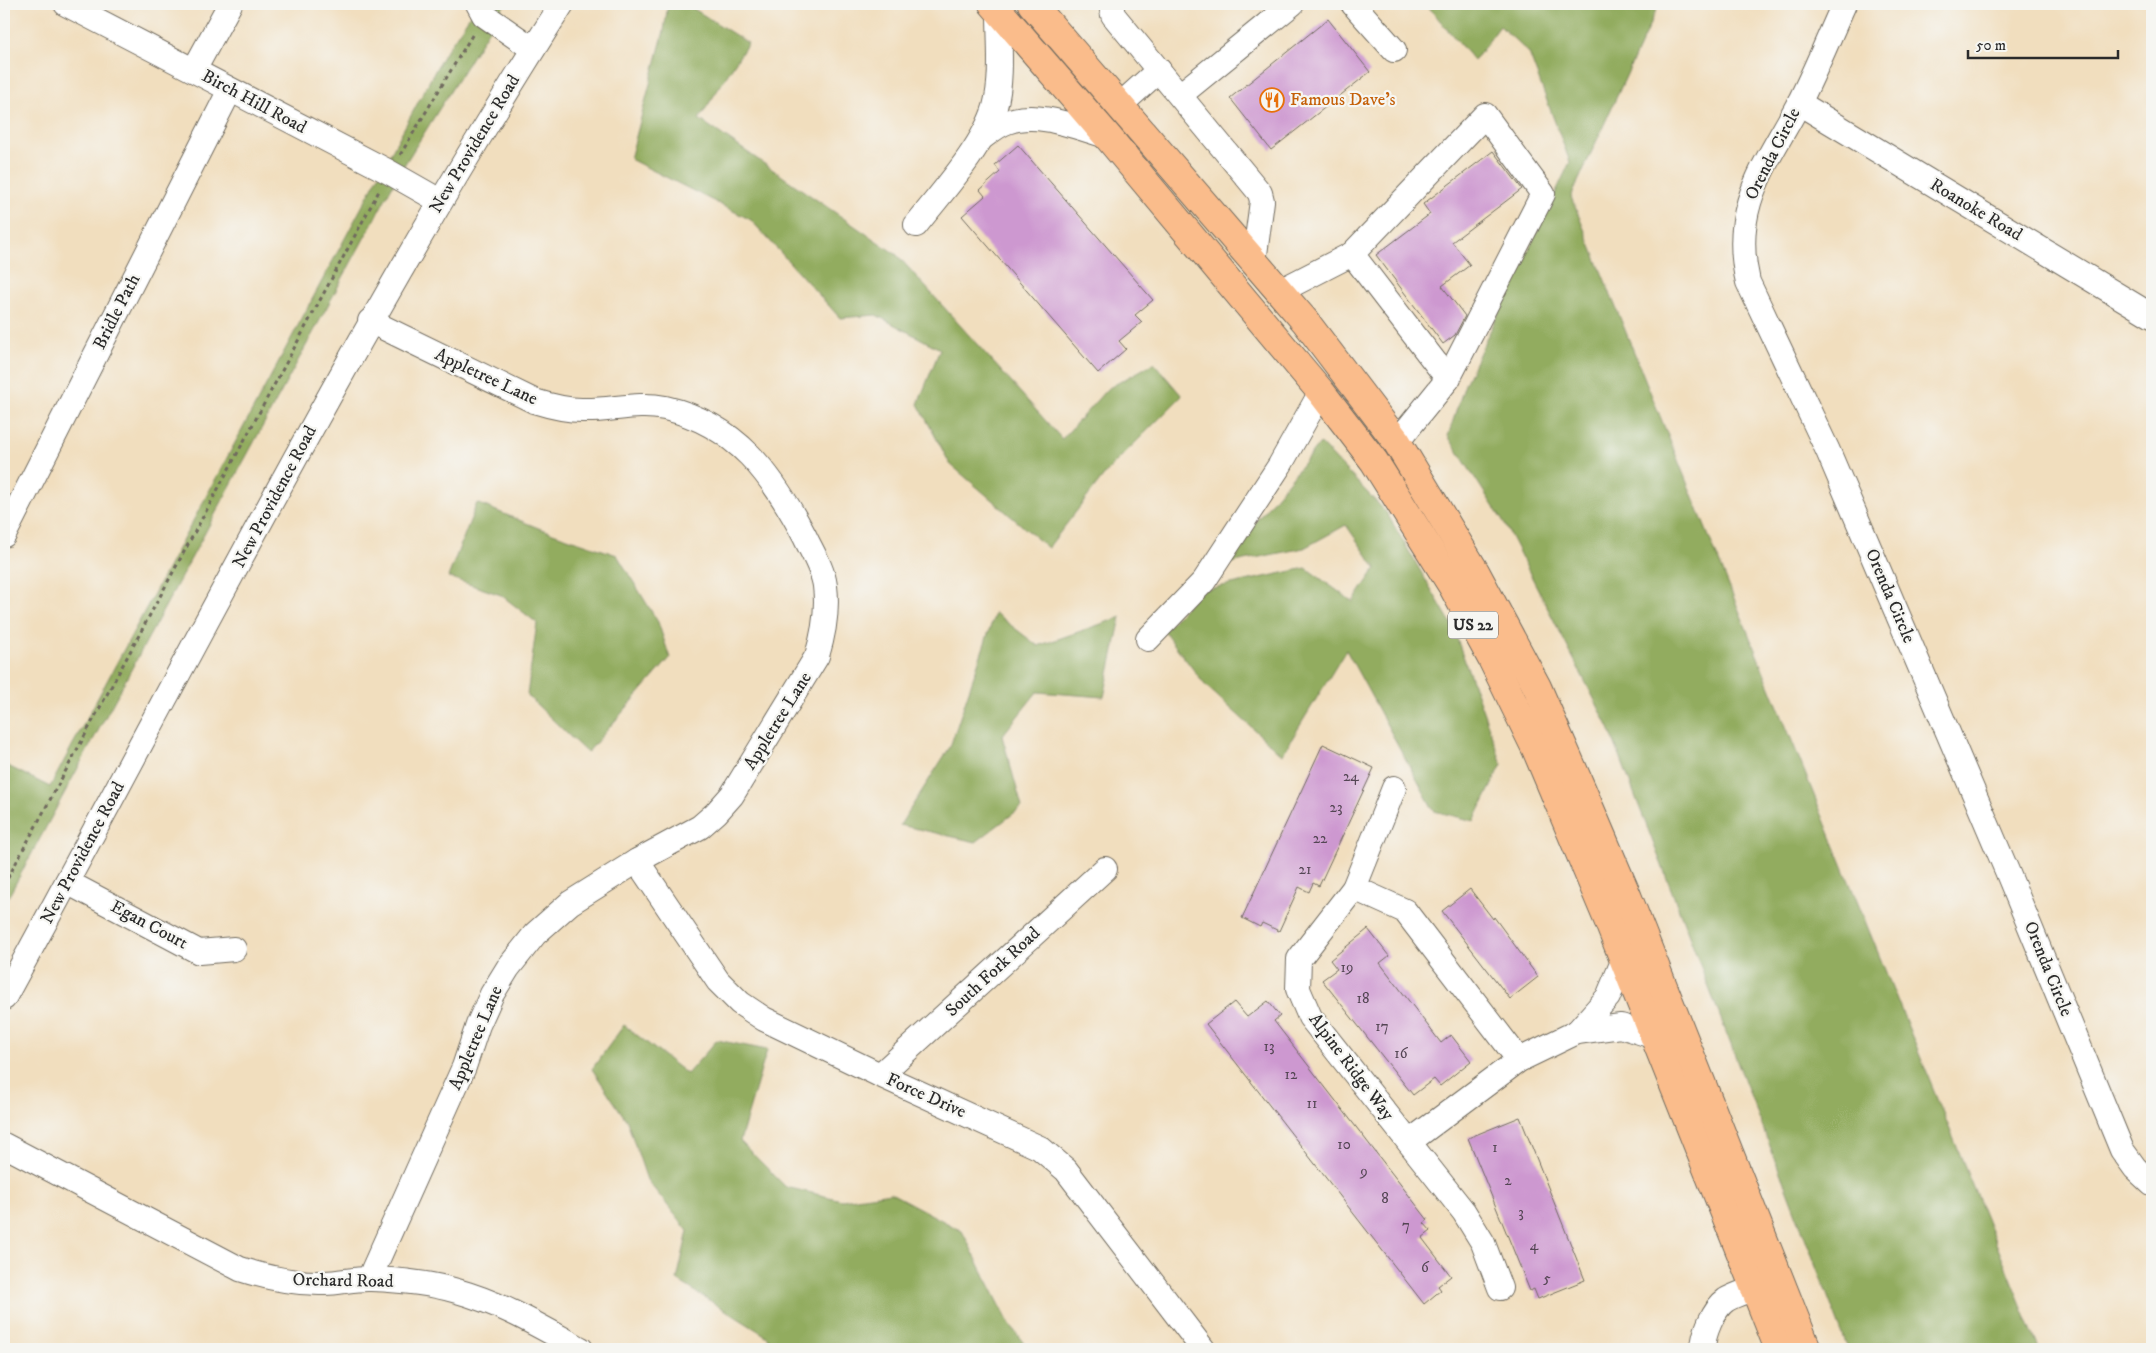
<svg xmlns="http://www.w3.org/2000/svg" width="2156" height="1353" viewBox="0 0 2156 1353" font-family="'IM FELL DW Pica',serif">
  <rect width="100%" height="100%" fill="#f6f6f2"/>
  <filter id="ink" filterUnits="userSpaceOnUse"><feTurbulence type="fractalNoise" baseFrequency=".02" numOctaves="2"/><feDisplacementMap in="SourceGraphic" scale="10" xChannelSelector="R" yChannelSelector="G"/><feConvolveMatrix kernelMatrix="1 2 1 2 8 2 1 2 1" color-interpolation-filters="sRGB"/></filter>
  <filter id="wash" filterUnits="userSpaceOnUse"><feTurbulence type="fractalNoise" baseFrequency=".0096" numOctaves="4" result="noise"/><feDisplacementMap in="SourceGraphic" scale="20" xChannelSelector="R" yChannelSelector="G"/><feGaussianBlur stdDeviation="1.12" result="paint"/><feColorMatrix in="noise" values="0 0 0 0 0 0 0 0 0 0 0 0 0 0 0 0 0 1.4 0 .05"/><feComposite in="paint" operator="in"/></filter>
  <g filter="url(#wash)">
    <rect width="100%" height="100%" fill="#f1debe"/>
    <g fill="#92ac5f" stroke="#5e6c45">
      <polygon points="478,4 505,4 401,170 4,905 4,769 6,765 50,787 444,54"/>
      <polygon points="668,4 686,4 748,43 699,119 897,255 1062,439 1107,389 1154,363 1182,396 1109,469 1048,548 950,464 918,404 940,349 876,315 840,318 751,220 630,159 664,31"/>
      <polygon points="1426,4 1659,4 1571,197 2039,1349 1848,1349 1609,728 1504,523 1448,436 1465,384 1570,162 1529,53 1500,26 1474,61"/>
      <polygon points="1320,443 1386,512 1452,625 1502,764 1474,821 1434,811 1346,650 1282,755 1205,685 1164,631 1199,591 1306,568 1353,602 1376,568 1346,525 1304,548 1220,565"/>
      <polygon points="477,503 541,529 617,555 658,622 670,658 587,753 527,695 537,623 501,595 448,577"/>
      <polygon points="995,613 1038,646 1121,617 1104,697 1037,692 1002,736 1022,807 976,842 900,825 950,747"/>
      <polygon points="624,1025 687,1074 717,1040 767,1050 740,1141 786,1187 842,1200 891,1193 962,1231 1010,1325 1028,1349 773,1349 768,1337 677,1280 688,1231 647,1180 627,1121 592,1069"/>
    </g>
    <g id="blocks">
      <g fill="#cd98d0">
        <polygon points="1328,19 1370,72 1271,150 1230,98"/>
        <polygon points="1018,145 1153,300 1135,315 1142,322 1119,341 1126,349 1098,373 962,216 985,196 980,190 1000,172 995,165"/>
        <polygon points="1493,151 1522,189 1452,242 1470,265 1442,286 1465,316 1455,335 1443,344 1376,255 1430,214 1423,204"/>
        <polygon points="1323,744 1374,768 1319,886 1313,883 1309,892 1299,887 1279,931 1262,923 1260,927 1242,918"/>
        <polygon points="1470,889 1493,919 1494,917 1538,977 1510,999 1442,911"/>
        <polygon points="1368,929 1389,956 1380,963 1441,1043 1451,1035 1471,1061 1440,1086 1434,1079 1413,1095 1322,980 1337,969 1330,960"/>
        <polygon points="1268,1001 1280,1016 1274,1021 1428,1220 1424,1223 1431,1231 1422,1238 1451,1276 1438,1286 1441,1290 1424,1304 1206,1024 1234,1002 1247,1017"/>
        <polygon points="1520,1117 1585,1280 1538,1299 1534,1289 1530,1291 1468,1138"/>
      </g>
    </g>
  </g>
  <g filter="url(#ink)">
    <use href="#blocks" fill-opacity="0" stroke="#706a5e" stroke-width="1"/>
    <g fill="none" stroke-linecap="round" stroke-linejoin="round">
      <g stroke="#706a5e" stroke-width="26">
        <g id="minor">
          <polyline points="66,4 389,172 440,201"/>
          <polyline points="478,4 484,15 533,49"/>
          <polyline points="1111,4 1113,15 1260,193 1262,201 1254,262"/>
          <polyline points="1353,4 1394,50"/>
          <path d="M1844,4c-15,33 -29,68 -46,101 -33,62 -68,102 -50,177l80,169 179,420 115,279 13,18 17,16"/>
          <polyline points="194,70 230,4"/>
          <polyline points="1180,95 1292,4"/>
          <polyline points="1799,103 2152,316"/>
          <polyline points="1119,106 1159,70"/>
          <path d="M983,137c7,-5 15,-12 24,-15 31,-12 70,6 100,14"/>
          <path d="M916,225c25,-32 68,-79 79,-118 8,-30 4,-64 4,-96"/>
          <polyline points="1352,254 1448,379 1397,442"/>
          <polyline points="1280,291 1352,254 1485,115 1543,194 1448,379"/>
          <polyline points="4,535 230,90"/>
          <polyline points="1148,639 1204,581 1280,465 1321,392"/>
          <polyline points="1394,788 1354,888 1299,959 1298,989 1310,1017 1464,1212 1483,1243 1500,1288"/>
          <polyline points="637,861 718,981 740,1003 764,1019 880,1075 1040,1148 1066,1170 1203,1349"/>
          <polyline points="67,882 199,952 234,949"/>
          <polyline points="1354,888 1405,911 1519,1060"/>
          <path d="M4,998c182,-333 353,-674 558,-994"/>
          <polyline points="1577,1032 1608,997 1624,959"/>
          <polyline points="880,1075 1105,869"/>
          <polyline points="1409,1142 1519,1060 1577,1032 1621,1026 1655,1037"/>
          <path d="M4,1145l236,124c28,9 55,15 85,14 15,0 31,-5 46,-4 28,1 59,4 86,12 44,12 84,36 124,58"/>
          <path d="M369,1279l95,-212 14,-42 14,-31 16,-26 27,-34 35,-31 67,-42 63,-34 16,-14 16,-18 85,-139c7,-23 11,-46 8,-70 -2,-17 -13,-34 -20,-49 -32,-62 -69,-113 -140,-129 -28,-6 -54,3 -83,2 -16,0 -32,-4 -48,-9l-164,-80"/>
          <path d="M1703,1349c0,-14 10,-40 23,-49 8,-5 19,-8 29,-12"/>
        </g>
      </g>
      <g stroke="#706a5e" stroke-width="30">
        <g id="highway">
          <polyline points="993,4 1107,136 1321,392 1374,461 1453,587 1492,659 1536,749 1608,920 1779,1349"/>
          <polyline points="1032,4 1305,321 1397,442 1476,573 1537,687 1582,790 1628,898 1807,1349"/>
        </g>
      </g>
      <g stroke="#706a5e" stroke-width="3" stroke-dasharray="4 4" stroke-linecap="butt">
        <polyline points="400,155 474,32"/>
        <polyline points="4,885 379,191"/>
      </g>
      <use href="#minor" stroke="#fff" stroke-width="24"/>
      <use href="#highway" stroke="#fabc8b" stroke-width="28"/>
    </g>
  </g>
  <defs>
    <g id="restaurant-ring" transform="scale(1.25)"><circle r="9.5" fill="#f6f6f2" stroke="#e8710a" stroke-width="1.5"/><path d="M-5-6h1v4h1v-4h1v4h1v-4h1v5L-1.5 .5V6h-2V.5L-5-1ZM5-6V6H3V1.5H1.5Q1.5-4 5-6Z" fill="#e8710a"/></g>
  </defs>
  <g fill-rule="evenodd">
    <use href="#restaurant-ring" x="1272" y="100"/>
  </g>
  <g text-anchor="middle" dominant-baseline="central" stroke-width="4.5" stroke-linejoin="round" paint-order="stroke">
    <g font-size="15" fill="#544654">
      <text x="1351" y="776">24</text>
      <text x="1336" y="807">23</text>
      <text x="1320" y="838">22</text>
      <text x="1305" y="869">21</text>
      <text x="1347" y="967">19</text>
      <text x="1363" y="998">18</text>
      <text x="1382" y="1026">17</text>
      <text x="1269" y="1046">13</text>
      <text x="1401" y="1053">16</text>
      <text x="1291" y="1074">12</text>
      <text x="1312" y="1103">11</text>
      <text x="1344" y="1144">10</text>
      <text x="1495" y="1147">1</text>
      <text x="1364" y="1171">9</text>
      <text x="1508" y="1180">2</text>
      <text x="1385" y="1198">8</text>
      <text x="1521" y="1212">3</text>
      <text x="1406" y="1225">7</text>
      <text x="1534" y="1245">4</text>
      <text x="1425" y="1267">6</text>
      <text x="1547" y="1278">5</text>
    </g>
    <rect fill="#f6f6f2" stroke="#686867" stroke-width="1" x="1448" y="611.5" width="50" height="27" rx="4"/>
    <g font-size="16" font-weight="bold" fill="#2b2b2b">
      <text x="1473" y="625">US 22</text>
    </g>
    <g font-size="18" fill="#c56008" stroke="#f6f6f2" text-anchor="start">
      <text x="1290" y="100">Famous Dave's</text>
    </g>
    <g font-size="18" fill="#2b2b2b" stroke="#f6f6f2">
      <text transform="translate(254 102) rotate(28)">Birch Hill Road</text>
      <text transform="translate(475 144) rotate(-59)">New Providence Road</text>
      <text transform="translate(1773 154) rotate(-63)">Orenda Circle</text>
      <text transform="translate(1976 210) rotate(31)">Roanoke Road</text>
      <text transform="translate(117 312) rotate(-63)">Bridle Path</text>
      <text transform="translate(486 377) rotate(25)">Appletree Lane</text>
      <text transform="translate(275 497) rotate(-62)">New Providence Road</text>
      <text transform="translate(1890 596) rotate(67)">Orenda Circle</text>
      <text transform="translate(778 721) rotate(-58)">Appletree Lane</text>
      <text transform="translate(83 853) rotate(-62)">New Providence Road</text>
      <text transform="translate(149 925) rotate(28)">Egan Court</text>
      <text transform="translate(2048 969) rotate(68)">Orenda Circle</text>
      <text transform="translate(993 972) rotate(-43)">South Fork Road</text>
      <text transform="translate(476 1038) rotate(-67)">Appletree Lane</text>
      <text transform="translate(1351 1067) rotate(53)">Alpine Ridge Way</text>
      <text transform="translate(926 1096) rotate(24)">Force Drive</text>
      <text transform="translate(343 1281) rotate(1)">Orchard Road</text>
    </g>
  </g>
  <rect width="2156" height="1353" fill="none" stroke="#f6f6f2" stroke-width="20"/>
  <path d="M1968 50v8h150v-8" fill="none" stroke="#2b2b2b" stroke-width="2.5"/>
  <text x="1976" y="50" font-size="15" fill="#2b2b2b" stroke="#f6f6f2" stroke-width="4" paint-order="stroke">50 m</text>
</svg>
